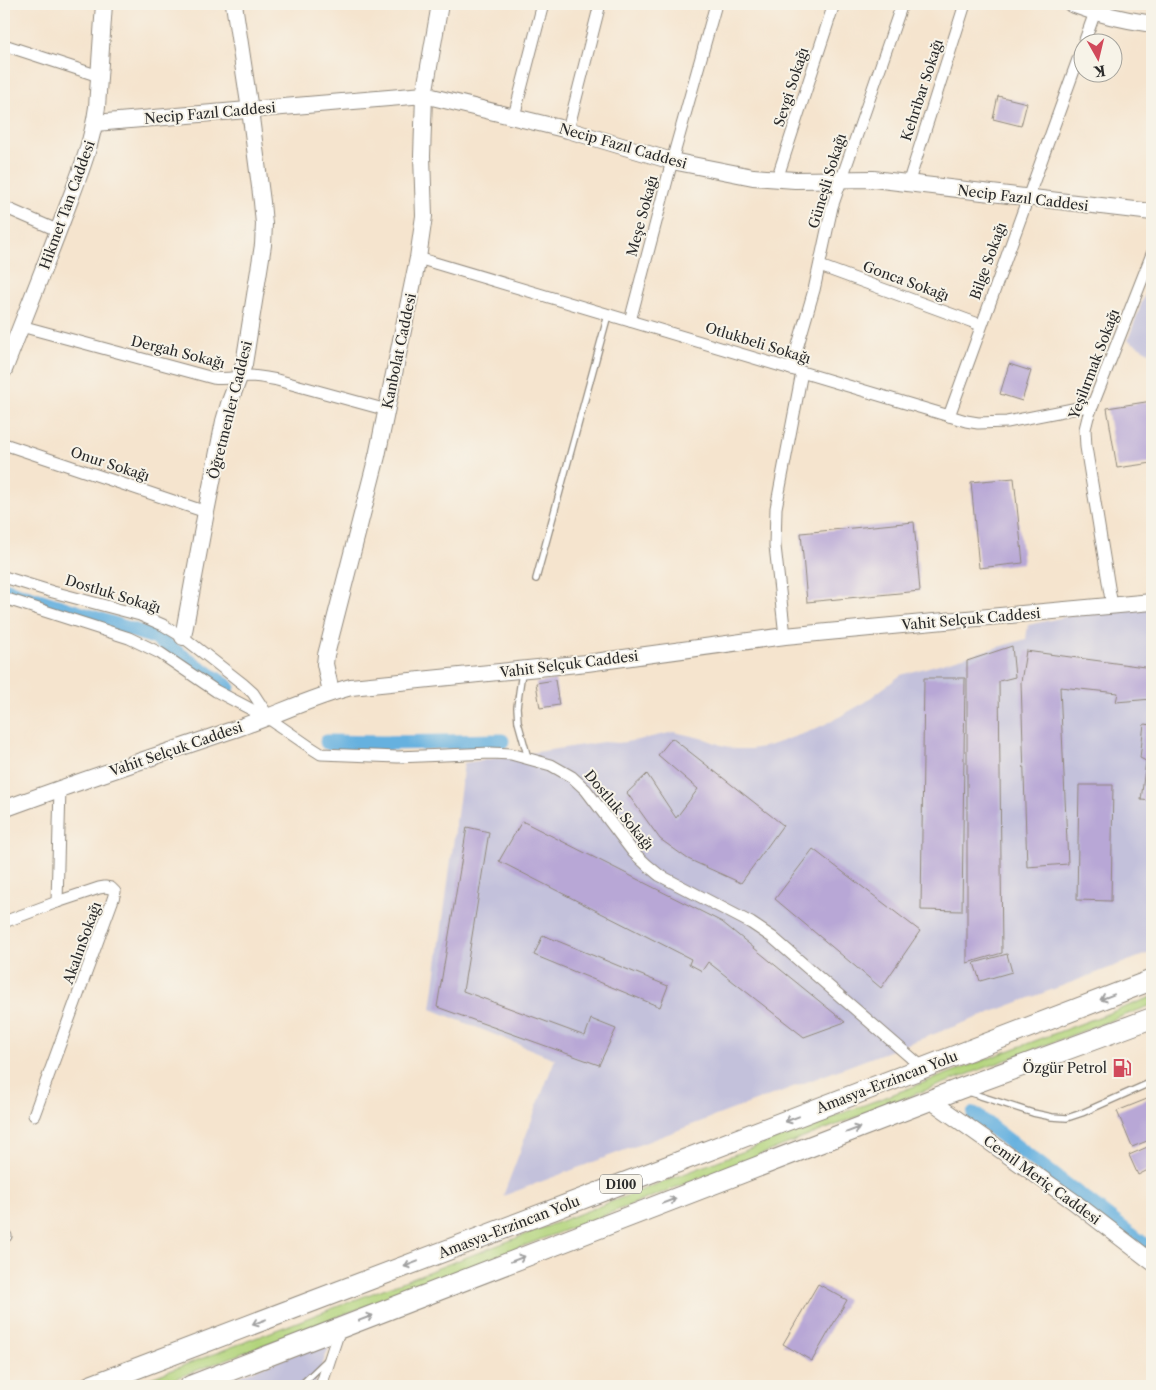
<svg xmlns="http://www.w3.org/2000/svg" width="1156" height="1390" viewBox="0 0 1156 1390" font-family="'Libre Caslon Text',serif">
  <rect width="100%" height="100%" fill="#f7f3e8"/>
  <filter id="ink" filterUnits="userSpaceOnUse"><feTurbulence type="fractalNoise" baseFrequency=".02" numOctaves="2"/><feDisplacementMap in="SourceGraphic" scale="10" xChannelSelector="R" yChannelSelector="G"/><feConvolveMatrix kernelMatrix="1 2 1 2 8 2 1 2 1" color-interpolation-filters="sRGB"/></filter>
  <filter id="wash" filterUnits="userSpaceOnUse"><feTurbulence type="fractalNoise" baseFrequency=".0096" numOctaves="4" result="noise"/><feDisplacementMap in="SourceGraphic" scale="20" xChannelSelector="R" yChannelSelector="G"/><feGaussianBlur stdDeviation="1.12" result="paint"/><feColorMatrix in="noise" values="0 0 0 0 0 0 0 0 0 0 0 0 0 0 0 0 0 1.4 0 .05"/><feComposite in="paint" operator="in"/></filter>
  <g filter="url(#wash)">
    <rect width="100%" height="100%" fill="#f5e4ce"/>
    <g fill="#c3c1db">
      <polygon points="1152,274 1152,354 1128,340"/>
      <polygon points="1152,598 1152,952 503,1196 555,1059 431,1009 464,763 603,742 619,743 638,740 674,732 705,739 721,745 736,749 751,749 768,746 808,732 832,721 862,704 901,675 1026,639 1028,625"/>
      <polygon points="332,1340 314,1386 213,1386"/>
    </g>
    <polygon fill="#b2d47c" stroke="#6e8054" points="1152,997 1152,1005 913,1095 623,1208 156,1386 130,1386 843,1113"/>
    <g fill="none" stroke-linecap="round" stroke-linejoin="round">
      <g stroke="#66b1df" stroke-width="15">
        <polyline points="4,589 154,637 228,687"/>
        <polyline points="327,742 383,743 502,741"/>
        <polyline points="974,1114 1152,1251"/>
      </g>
    </g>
    <g id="blocks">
      <g fill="#b8a7d6">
        <polygon points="998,96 1027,103 1021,126 993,119"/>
        <polygon points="1009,364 1031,371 1022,401 1000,394"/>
        <polygon points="1152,401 1152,463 1117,468 1107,408"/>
        <polygon points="1014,478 1023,563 979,568 971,482"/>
        <polygon points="914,522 920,591 807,602 801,533"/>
        <polygon points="1012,646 1015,677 999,681 1002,953 967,963 967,661"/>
        <polygon points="1026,651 1152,668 1152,699 1116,702 1118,693 1060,687 1068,864 1027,867 1021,682"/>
        <polygon points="924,678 965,678 962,911 921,910"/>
        <polygon points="555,680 559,705 540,708 536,683"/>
        <polygon points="1144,724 1152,725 1152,801 1141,800 1146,761 1140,758"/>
        <polygon points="672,738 783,825 741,883 688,859 660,839 627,793 647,774 676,818 698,789 658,755"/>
        <polygon points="1079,785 1113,785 1111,901 1077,900"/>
        <polygon points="522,821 722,922 845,1022 804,1037 708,962 702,971 689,964 691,959 499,861"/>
        <polygon points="467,827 489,832 463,991 585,1036 591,1019 616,1029 599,1065 437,1007"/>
        <polygon points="813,849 920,931 881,988 775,899"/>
        <polygon points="543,935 668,986 660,1007 534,955"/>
        <polygon points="1007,954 1012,972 980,981 974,963"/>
        <polygon points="1152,1097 1152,1139 1132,1147 1117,1111"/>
        <polygon points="1152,1145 1152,1168 1138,1175 1129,1155"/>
        <polygon points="818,1284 847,1300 812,1361 783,1344"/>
      </g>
    </g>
  </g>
  <g filter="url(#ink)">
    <use href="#blocks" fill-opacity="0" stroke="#90887c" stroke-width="1"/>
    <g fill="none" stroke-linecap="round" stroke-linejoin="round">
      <g stroke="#90887c" stroke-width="8">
        <g id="lane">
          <polyline points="536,579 608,315"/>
          <polyline points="522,672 517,707 518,722 528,758"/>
          <polyline points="968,1092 1033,1113 1052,1117 1067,1118 1082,1113 1152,1082"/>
          <polyline points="300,1386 327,1360"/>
        </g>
      </g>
      <g stroke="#90887c" stroke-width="13">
        <g id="street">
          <polyline points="4,45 99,76"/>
          <polyline points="514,116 543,4"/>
          <polyline points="568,130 600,4"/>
          <polyline points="777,179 834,4"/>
          <polyline points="908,184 965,4"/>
          <polyline points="4,207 59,231"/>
          <polyline points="418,258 966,421 978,423 1007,422 1093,405"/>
          <polyline points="820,266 981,325"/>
          <polyline points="630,321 672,161 716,4"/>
          <path d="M21,326l192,52c12,2 23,-1 36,-2 9,0 18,2 28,4l110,30"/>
          <polyline points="791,369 814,290 832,207 902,4"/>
          <polyline points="949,416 1098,4"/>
          <polyline points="4,444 206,512"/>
          <polyline points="4,577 53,592 140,615 163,625 183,637 243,684 253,693 268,716"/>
          <polyline points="4,598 129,638 160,653 216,691 268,718 310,747 321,754 398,757 491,753 511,754 551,765 572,777 586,790 633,852 647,865 659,875 751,923 772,937 923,1068"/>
          <polyline points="1112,606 1086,447 1085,429 1088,417 1152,254"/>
          <polyline points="785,636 775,546 776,508 802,372"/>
          <polyline points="57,902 60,788"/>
          <polyline points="4,922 57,902 99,888 105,887 111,888 115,892 113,899 34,1115"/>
          <polyline points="4,1235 6,1236"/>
          <polyline points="321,1386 340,1328"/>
        </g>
      </g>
      <g stroke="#90887c" stroke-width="18">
        <g id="secondary">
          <path d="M1072,4c26,10 52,16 80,20"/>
          <polyline points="95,123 424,95 568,130 672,161 753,177 795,180 873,179 1152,212"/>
          <path d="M4,370c20,-52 41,-104 61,-157 13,-35 27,-68 32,-106l7,-103"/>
          <polyline points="183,637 206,512 224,421 229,404 244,364 263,245 264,224 262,202 250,110 234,4"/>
          <polyline points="331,692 325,664 326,655 377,456 418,258 424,216 422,156 424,95 440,4"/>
          <path d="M4,809c78,-29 158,-55 237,-82 37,-13 72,-30 110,-40l236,-24 198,-27 149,-14 218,-20"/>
          <polyline points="930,1100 1073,1201 1152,1262"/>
        </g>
      </g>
      <g stroke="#90887c" stroke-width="22">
        <g id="highway">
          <polyline points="90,1386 642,1176 1152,980"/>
          <polyline points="190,1386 959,1089 1152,1018"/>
        </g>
      </g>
      <use href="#lane" stroke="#fff" stroke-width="5.5"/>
      <use href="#street" stroke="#fff" stroke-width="11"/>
      <use href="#secondary" stroke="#fff" stroke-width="16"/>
      <use href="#highway" stroke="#fff" stroke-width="20"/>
    </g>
    <defs><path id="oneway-shaft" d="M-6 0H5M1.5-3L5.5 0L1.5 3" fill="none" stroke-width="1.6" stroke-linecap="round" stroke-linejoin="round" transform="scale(1.25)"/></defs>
    <g stroke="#a0a0a0">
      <use href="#oneway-shaft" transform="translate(1107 997) rotate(159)"/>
      <use href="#oneway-shaft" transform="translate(792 1119) rotate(159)"/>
      <use href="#oneway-shaft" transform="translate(853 1130) rotate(-21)"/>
      <use href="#oneway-shaft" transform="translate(669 1201) rotate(-21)"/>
      <use href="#oneway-shaft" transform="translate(518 1259) rotate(-21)"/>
      <use href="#oneway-shaft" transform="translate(411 1264) rotate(159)"/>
      <use href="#oneway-shaft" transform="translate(366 1318) rotate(-21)"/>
      <use href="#oneway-shaft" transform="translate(259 1322) rotate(159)"/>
    </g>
  </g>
  <defs>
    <g id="fuel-bare" transform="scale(1.5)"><path d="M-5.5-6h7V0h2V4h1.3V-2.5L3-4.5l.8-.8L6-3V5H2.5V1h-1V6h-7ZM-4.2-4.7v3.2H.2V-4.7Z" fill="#d1495b" stroke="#f7f3e8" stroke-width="2.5" paint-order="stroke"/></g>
  </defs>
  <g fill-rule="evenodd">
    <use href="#fuel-bare" x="1122" y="1068"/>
  </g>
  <g text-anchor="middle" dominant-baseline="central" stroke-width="4" stroke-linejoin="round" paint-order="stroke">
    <rect fill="#f7f3e8" stroke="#686764" stroke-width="1" x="600" y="1174.5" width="42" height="19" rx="4"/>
    <g font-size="12" font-weight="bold" fill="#2b2b2b">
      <text x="621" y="1184">D100</text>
    </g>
    <g font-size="14" fill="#2b2b2b" stroke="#f7f3e8">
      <text transform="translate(791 87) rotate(-72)">Sevgi Sokağı</text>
      <text transform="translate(922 90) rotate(-72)">Kehribar Sokağı</text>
      <text transform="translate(210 113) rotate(-5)">Necip Fazıl Caddesi</text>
      <text transform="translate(623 146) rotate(16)">Necip Fazıl Caddesi</text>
      <text transform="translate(827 181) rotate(-73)">Güneşli Sokağı</text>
      <text transform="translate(1023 198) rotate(7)">Necip Fazıl Caddesi</text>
      <text transform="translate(67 205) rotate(-70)">Hikmet Tan Caddesi</text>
      <text transform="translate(642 216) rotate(-75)">Meşe Sokağı</text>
      <text transform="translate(988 261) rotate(-70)">Bilge Sokağı</text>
      <text transform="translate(906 281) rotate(20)">Gonca Sokağı</text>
      <text transform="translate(758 343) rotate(17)">Otlukbeli Sokağı</text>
      <text transform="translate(399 351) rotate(-78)">Kanbolat Caddesi</text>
      <text transform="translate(178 352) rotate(14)">Dergah Sokağı</text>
      <text transform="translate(1094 364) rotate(-69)">Yeşilırmak Sokağı</text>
      <text transform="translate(230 410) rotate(-76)">Öğretmenler Caddesi</text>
      <text transform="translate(110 464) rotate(18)">Onur Sokağı</text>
      <text transform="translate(113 594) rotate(17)">Dostluk Sokağı</text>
      <text transform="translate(971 619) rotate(-5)">Vahit Selçuk Caddesi</text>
      <text transform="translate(569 664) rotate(-7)">Vahit Selçuk Caddesi</text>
      <text transform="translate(176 749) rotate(-19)">Vahit Selçuk Caddesi</text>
      <text transform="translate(619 810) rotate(50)">Dostluk Sokağı</text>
      <text transform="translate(82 943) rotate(-70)">AkalınSokağı</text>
      <text transform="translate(887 1082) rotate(-21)">Amasya-Erzincan Yolu</text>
      <text transform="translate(1042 1180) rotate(36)">Cemil Meriç Caddesi</text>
      <text transform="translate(509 1227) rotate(-21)">Amasya-Erzincan Yolu</text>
    </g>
    <g font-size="14" fill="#2b2b2b" stroke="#f7f3e8" text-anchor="end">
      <text x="1107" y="1068">Özgür Petrol</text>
    </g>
  </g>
  <rect width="1156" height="1390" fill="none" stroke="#f7f3e8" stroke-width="20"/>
  <g transform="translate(1098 58) rotate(172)"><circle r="24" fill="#f7f3e8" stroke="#a5a39c"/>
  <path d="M0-4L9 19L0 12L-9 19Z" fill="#d1495b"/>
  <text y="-8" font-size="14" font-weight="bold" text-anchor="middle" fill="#2b2b2b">K</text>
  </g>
</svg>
